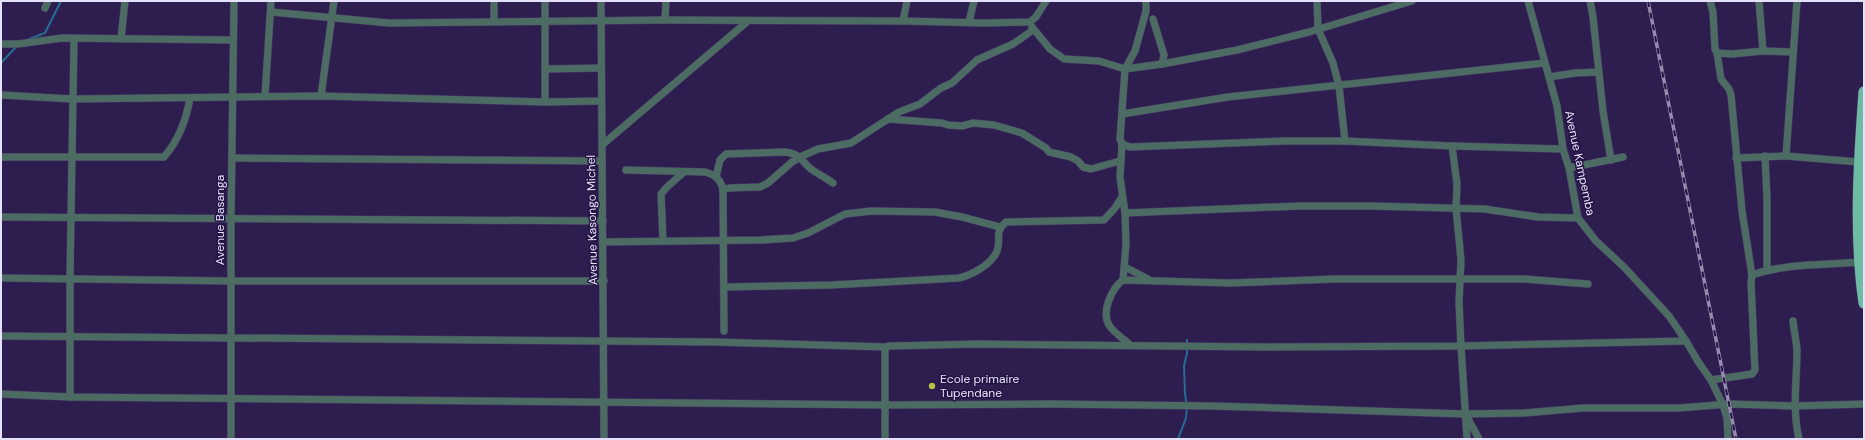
<svg xmlns="http://www.w3.org/2000/svg" width="1865" height="440" viewBox="0 0 1865 440" font-family="'DM Sans',sans-serif">
  <rect width="100%" height="100%" fill="#2e1e4f"/>
  <g fill="none" stroke-linecap="round" stroke-linejoin="round">
    <g stroke="#266d92" stroke-width="2">
      <polyline points="29,39 45,33 61,1"/>
      <polyline points="1,63 17,46"/>
      <polyline points="1178,439 1186,418 1187,406 1185,394 1184,366 1187,353 1187,340"/>
    </g>
    <g stroke="#483967" stroke-width="8">
      <g id="minor">
        <polyline points="545,1 545,102"/>
        <polyline points="601,1 604,439"/>
        <polyline points="1146,1 1146,11 1135,51 1125,69 1120,139 1122,144 1130,147 1286,141 1345,141 1452,146 1563,149"/>
        <polyline points="1317,1 1318,29 1333,63 1339,86 1345,141"/>
        <polyline points="1528,1 1557,106 1563,149 1569,168 1578,218 1596,241 1624,267 1669,316 1686,341 1699,363 1711,380 1723,405 1727,418 1728,439"/>
        <polyline points="1590,1 1593,17 1603,111 1611,160"/>
        <polyline points="1710,1 1713,12 1715,49 1717,53 1732,54 1763,51 1793,52"/>
        <polyline points="1759,1 1763,51"/>
        <polyline points="1797,1 1786,156 1859,162"/>
        <polyline points="45,8 48,1"/>
        <polyline points="271,12 389,23 665,20 903,21 984,23 1030,22 1036,17 1046,1"/>
        <polyline points="1153,19 1164,55 1162,64"/>
        <polyline points="665,20 666,1"/>
        <polyline points="494,21 494,1"/>
        <polyline points="903,21 907,1"/>
        <polyline points="969,22 974,1"/>
        <polyline points="1032,27 1050,49 1064,59 1099,61 1125,69 1162,64 1237,50 1309,32 1412,1"/>
        <polyline points="121,39 125,1"/>
        <polyline points="1,44 18,44 62,38 233,40"/>
        <polyline points="546,69 601,68"/>
        <polyline points="1549,77 1575,73 1599,72"/>
        <polyline points="1,95 73,99 321,96 545,102 601,101"/>
        <polyline points="265,96 271,1"/>
        <polyline points="321,96 334,1"/>
        <polyline points="1122,114 1228,97 1545,63"/>
        <polyline points="888,119 942,123 948,125 962,126 973,123 994,125 1022,133 1046,148 1049,152 1071,157 1078,161 1083,167 1091,169 1120,161"/>
        <polyline points="1122,144 1120,177 1125,213 1126,244 1123,280"/>
        <polyline points="602,145 748,21"/>
        <polyline points="1765,156 1767,199 1767,270"/>
        <path d="M1,157h163c15,-17 22,-36 26,-59"/>
        <polyline points="232,158 602,161"/>
        <polyline points="1736,158 1786,156"/>
        <polyline points="1569,168 1623,157"/>
        <path d="M626,170l79,2c11,3 16,8 18,18"/>
        <path d="M716,177l4,-17 6,-6 59,-2c16,2 15,8 26,17 7,5 15,9 22,14"/>
        <polyline points="1125,213 1300,206 1371,206 1485,209 1538,217 1578,218"/>
        <polyline points="1,217 603,221"/>
        <polyline points="663,240 661,194 667,187 684,172"/>
        <polyline points="603,242 760,240 793,238 808,233 845,214 871,211 935,212 962,217 1000,227"/>
        <polyline points="1125,267 1148,279"/>
        <path d="M1752,275c35,-12 74,-10 110,-13"/>
        <polyline points="1,278 231,281 604,281"/>
        <path d="M725,287l106,-2 128,-7c13,-3 33,-14 38,-27 5,-12 -4,-18 9,-29l98,-2 11,-12 7,-11"/>
        <path d="M1793,321c1,9 3,19 4,28 0,30 -5,60 2,90"/>
        <polyline points="724,331 723,190 729,188 760,187 768,183 792,162 800,157 818,149 851,143 899,112 920,104 941,88 952,83 977,60 1013,44 1033,30"/>
        <polyline points="1,336 717,342 886,347"/>
        <path d="M1130,345c-6,-6 -16,-12 -21,-20 -8,-14 3,-37 14,-45l107,3 105,-4h189l64,5"/>
        <polyline points="1711,380 1752,374 1755,370 1751,282 1752,275 1742,211 1731,95 1729,89 1721,79 1717,53"/>
        <polyline points="1,394 70,397 886,405 1053,404 1213,406 1465,414 1524,413 1583,408 1679,408 1729,404 1794,406 1864,404"/>
        <polyline points="70,397 70,277 74,39"/>
        <polyline points="1467,417 1479,439"/>
        <polyline points="231,439 231,219 234,1"/>
        <polyline points="885,439 885,350 886,347 890,346 979,344 1266,347 1461,346 1459,302 1461,260 1456,208 1457,184 1452,146"/>
        <polyline points="1467,439 1461,346 1686,341"/>
      </g>
    </g>
    <g stroke="#483967" stroke-width="12">
      <path id="trunk" d="M1864,92c-5,69 -10,141 0,211"/>
    </g>
    <use href="#minor" stroke="#4c6b62" stroke-width="7"/>
    <use href="#trunk" stroke="#6ebaa5" stroke-width="11"/>
    <g stroke="#958bae" stroke-width="3.5">
      <polyline id="rail" points="1648,1 1736,439"/>
    </g>
    <use href="#rail" stroke="#241344" stroke-width="2" stroke-dasharray="6" stroke-linecap="butt"/>
  </g>
  <circle fill="#b5c249" stroke="#241344" stroke-width="1.5" cx="932" cy="386" r="4"/>
  <g text-anchor="middle" dominant-baseline="central" stroke-width="3" stroke-linejoin="round" paint-order="stroke">
    <g font-size="12" fill="#e6e1fa" stroke="#241344">
      <text transform="translate(1580 163) rotate(78)">Avenue Kampemba</text>
      <text transform="translate(220 220) rotate(-90)">Avenue Basanga</text>
      <text transform="translate(592 220) rotate(-91)">Avenue Kasongo Michel</text>
    </g>
    <g font-size="12" fill="#e6e1fa" stroke="#241344" text-anchor="start">
      <text x="940" y="379">Ecole primaire<tspan x="940" dy="14">Tupendane</tspan></text>
    </g>
  </g>
  <rect width="1865" height="440" fill="none" stroke="#e6e1fa" stroke-width="4"/>
</svg>
